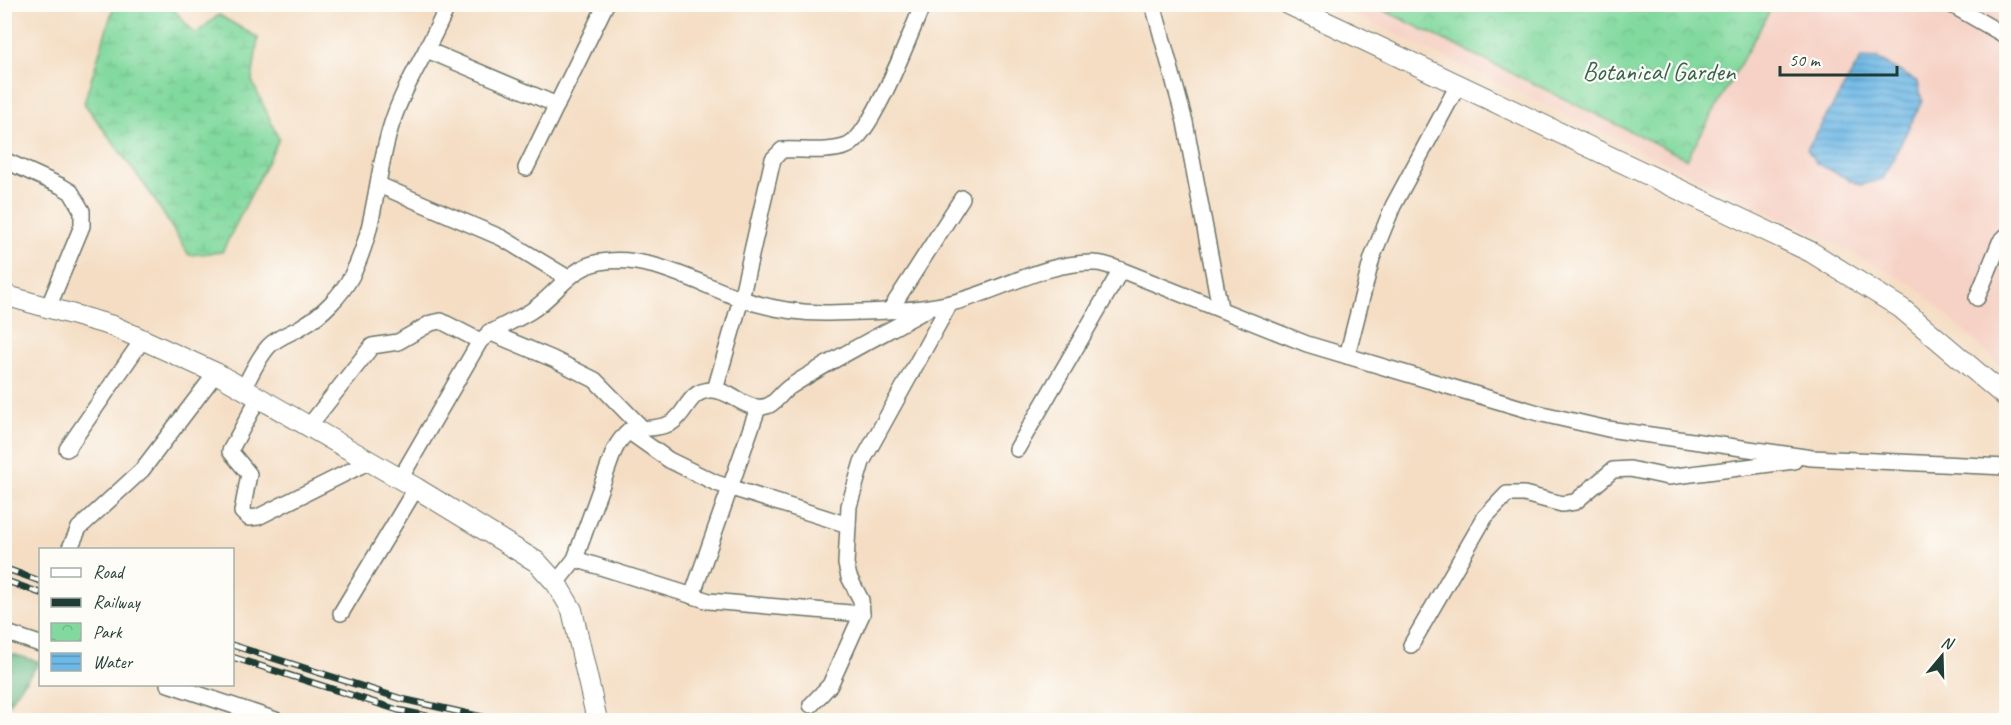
<svg xmlns="http://www.w3.org/2000/svg" width="2011" height="725" viewBox="0 0 2011 725" font-family="Caveat,sans-serif">
  <defs>
    <pattern id="forest-firs" width="22" height="20" patternUnits="userSpaceOnUse" patternTransform="scale(1.5)"><rect width="22" height="20" fill="#68b985"/><path d="M5 1l3.5 6h-7zM16 11l3.5 6h-7z" fill="#55986e"/></pattern>
    <pattern id="wetland-marsh" width="20" height="14" patternUnits="userSpaceOnUse" patternTransform="scale(1.5)"><rect width="20" height="14" fill="#81d99e"/><path d="M1 5h8M5 5V1M11 12h8M15 12V8" fill="none" stroke="#6fbb89"/></pattern>
    <pattern id="park-crowns" width="20" height="18" patternUnits="userSpaceOnUse" patternTransform="scale(1.5)"><rect width="20" height="18" fill="#81d99e"/><path d="M2 6a3 3 0 1 1 6 0M12 15a3 3 0 1 1 6 0" fill="none" stroke="#6fbb89"/></pattern>
    <pattern id="water-rules" width="6" height="5" patternUnits="userSpaceOnUse" patternTransform="scale(1.5)"><rect width="6" height="5" fill="#6db8e6"/><path d="M0 2.5h6" fill="none" stroke="#5997bb"/></pattern>
  </defs>
  <rect width="100%" height="100%" fill="#fdfcf7"/>
  <filter id="ink" filterUnits="userSpaceOnUse"><feTurbulence type="fractalNoise" baseFrequency=".0167" numOctaves="2"/><feDisplacementMap in="SourceGraphic" scale="12" xChannelSelector="R" yChannelSelector="G"/><feConvolveMatrix kernelMatrix="1 2 1 2 8 2 1 2 1" color-interpolation-filters="sRGB"/></filter>
  <filter id="wash" filterUnits="userSpaceOnUse"><feTurbulence type="fractalNoise" baseFrequency=".008" numOctaves="4" result="noise"/><feDisplacementMap in="SourceGraphic" scale="24" xChannelSelector="R" yChannelSelector="G"/><feGaussianBlur stdDeviation="1.35" result="paint"/><feColorMatrix in="noise" values="0 0 0 0 0 0 0 0 0 0 0 0 0 0 0 0 0 1.4 0 .05"/><feComposite in="paint" operator="in"/></filter>
  <g filter="url(#wash)">
    <rect width="100%" height="100%" fill="#f4ddc3"/>
    <polygon fill="#f6d1c5" points="1335,5 2006,5 2006,371 1917,287 1816,234"/>
    <polygon fill="url(#forest-firs)" stroke="#447b5c" stroke-width="1.5" points="5,652 40,662 5,708 4,652"/>
    <polygon fill="url(#wetland-marsh)" stroke="#508b69" stroke-width="1.5" points="114,5 170,5 195,34 219,15 258,38 252,81 279,139 222,252 189,255 151,194 84,103"/>
    <polygon fill="url(#park-crowns)" stroke="#508b69" stroke-width="1.5" points="1373,5 1773,5 1687,159"/>
    <polygon fill="url(#water-rules)" stroke="#467a8d" stroke-width="1.5" points="1861,58 1878,59 1918,82 1922,101 1883,179 1860,185 1816,163 1807,149"/>
  </g>
  <g filter="url(#ink)">
    <g fill="none" stroke-linecap="round" stroke-linejoin="round">
      <g stroke="#6a7566" stroke-width="18">
        <g id="minor">
          <polyline points="1153,4 1185,122 1220,308"/>
          <polyline points="1950,4 2006,36"/>
          <polyline points="427,50 557,105"/>
          <polyline points="4,160 61,186 71,192 82,211 82,226 48,308"/>
          <polyline points="526,168 606,4"/>
          <polyline points="379,185 502,238 568,278"/>
          <polyline points="1977,298 2000,242 2006,236"/>
          <polyline points="890,310 962,198"/>
          <polyline points="489,332 553,359 595,380 642,428"/>
          <polyline points="1347,356 1372,258 1393,206 1458,85"/>
          <path d="M244,388c7,-14 14,-30 25,-42 11,-11 24,-13 35,-21 19,-11 37,-30 47,-48 26,-49 24,-103 41,-154 13,-41 40,-78 56,-119"/>
          <path d="M715,390l26,-91 32,-140 9,-9c21,-1 46,3 65,-4 25,-10 64,-114 76,-142"/>
          <polyline points="259,397 230,451 249,474 242,512 249,518 258,517 370,461"/>
          <polyline points="309,426 372,346 398,342 431,323 441,321 480,341"/>
          <polyline points="628,431 669,460 716,483 848,525"/>
          <polyline points="67,449 143,339"/>
          <polyline points="1017,449 1121,270"/>
          <path d="M400,479l80,-138c15,-14 34,-19 51,-30 24,-15 39,-44 69,-49 46,-9 97,21 139,36 28,10 55,15 85,15 42,-1 86,-1 127,-10 48,-11 94,-42 144,-40 8,0 18,4 26,7l186,74 231,69 70,16 204,29 194,9"/>
          <polyline points="69,550 79,528 142,470 216,373"/>
          <polyline points="575,559 709,601 862,614"/>
          <path d="M556,583l19,-24 39,-108c15,-33 32,-16 57,-28 17,-10 16,-32 40,-33 20,-1 35,23 56,16 8,-2 15,-15 24,-20 43,-28 90,-51 135,-76"/>
          <polyline points="692,596 758,408"/>
          <polyline points="341,613 416,488"/>
          <polyline points="4,632 40,644"/>
          <polyline points="1411,645 1485,517 1507,494 1524,494 1562,504 1575,502 1613,470 1630,469 1668,477 1794,461"/>
          <polyline points="168,684 276,720"/>
          <polyline points="811,705 830,685 862,614 861,600 849,577 846,564 849,506 862,462 950,303"/>
        </g>
      </g>
      <g stroke="#6a7566" stroke-width="22">
        <g id="major">
          <polyline points="1288,4 1811,252 1901,308 2006,397"/>
          <polyline points="4,295 113,326 216,373 416,488 537,562 556,583 572,610 597,720"/>
        </g>
      </g>
      <use href="#minor" stroke="#fff" stroke-width="15"/>
      <use href="#major" stroke="#fff" stroke-width="20"/>
      <g stroke="#1f3d34" stroke-width="7">
        <g id="rail">
          <polyline points="4,568 40,581"/>
          <polyline points="4,580 40,593"/>
          <polyline points="232,645 402,699 496,720"/>
          <polyline points="232,657 398,710 446,720"/>
        </g>
      </g>
      <use href="#rail" stroke="#fdfcf7" stroke-width="4.5" stroke-dasharray="14" stroke-linecap="butt"/>
    </g>
  </g>
  <g text-anchor="middle" dominant-baseline="central" stroke-width="4.5" stroke-linejoin="round" paint-order="stroke">
    <g font-size="26" fill="#38644e" stroke="#fdfcf7">
      <text x="1659" y="71">Botanical Garden</text>
    </g>
  </g>
  <rect width="2011" height="725" fill="none" stroke="#fdfcf7" stroke-width="24"/>
  <rect x="39" y="548" width="195" height="138" fill="#fdfcf7" stroke="#a4b0a9" stroke-width="1.5"/>
  <rect x="51" y="568" width="30" height="9" fill="#ffffff" stroke="#a4b0a9" stroke-width="1.5"/>
  <text x="93" y="578" font-size="18" fill="#1f3d34">Road</text>
  <rect x="51" y="598" width="30" height="9" fill="#1f3d34" stroke="#a4b0a9" stroke-width="1.5"/>
  <text x="93" y="608" font-size="18" fill="#1f3d34">Railway</text>
  <rect x="51" y="623" width="30" height="18" fill="url(#park-crowns)" stroke="#a4b0a9" stroke-width="1.5"/>
  <text x="93" y="638" font-size="18" fill="#1f3d34">Park</text>
  <rect x="51" y="653" width="30" height="18" fill="url(#water-rules)" stroke="#a4b0a9" stroke-width="1.5"/>
  <text x="93" y="668" font-size="18" fill="#1f3d34">Water</text>
  <g transform="translate(1942 656) rotate(19)" stroke="#fdfcf7" stroke-width="4.5" paint-order="stroke">
  <path d="M0-4.5L10 22L0 15L-10 22Z" fill="#1f3d34"/>
  <text y="-9" font-size="16" font-weight="bold" text-anchor="middle" fill="#1f3d34">N</text>
  </g>
  <path d="M1780 66v9h117v-9" fill="none" stroke="#1f3d34" stroke-width="3"/>
  <text x="1789" y="66" font-size="18" fill="#1f3d34" stroke="#fdfcf7" stroke-width="4.5" paint-order="stroke">50 m</text>
</svg>
